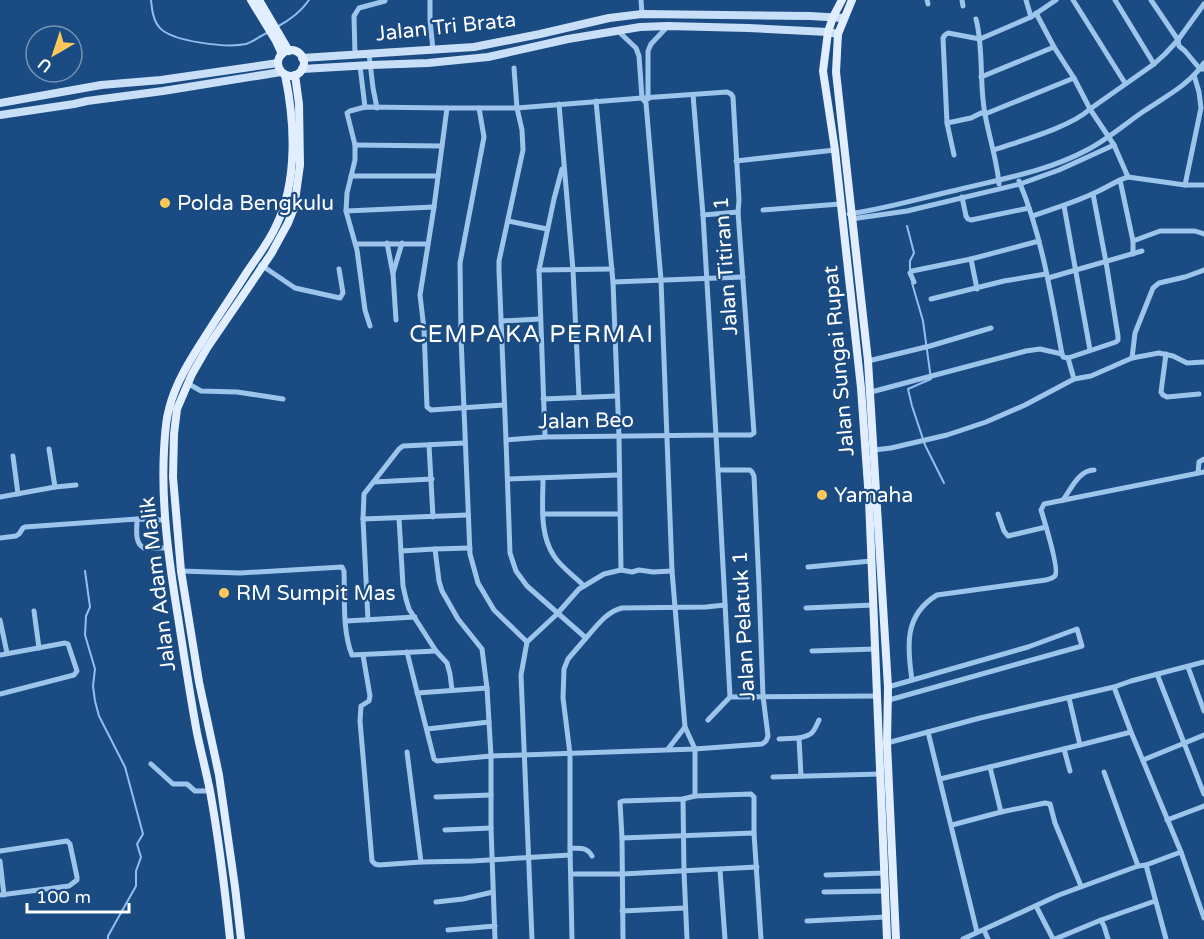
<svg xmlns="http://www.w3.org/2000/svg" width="1204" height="939" viewBox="0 0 1204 939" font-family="'Varela Round',sans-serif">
  <rect width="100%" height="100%" fill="#1a4b82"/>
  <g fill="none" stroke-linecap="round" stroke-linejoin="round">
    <g stroke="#90bfed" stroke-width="2">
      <path d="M151,0c1,9 2,20 8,27 12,15 69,21 87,17 7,-2 14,-8 21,-11"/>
      <path d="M277,27c13,-7 24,-15 32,-27"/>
      <polyline points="907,226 914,253 910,261 910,272"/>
      <polyline points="912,283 923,321 931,379 908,389 912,406 925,445 944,483"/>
      <polyline points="85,571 90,607 86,616 85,635 95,669 93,686 95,701 99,716 125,767 143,834 137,844 141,857 136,871 136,886 108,936 108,939"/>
    </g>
    <g stroke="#9dc4eb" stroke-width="5">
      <polyline points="430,0 430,20 433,50"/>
      <polyline points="641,0 642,14"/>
      <polyline points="927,0 928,4"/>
      <polyline points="962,0 963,6"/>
      <polyline points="1026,0 1031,17"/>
      <polyline points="1073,0 1125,83"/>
      <polyline points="1115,0 1154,64"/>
      <polyline points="1151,0 1178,40 1179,46 1185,51 1200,69 1204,69"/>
      <polyline points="1036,13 1054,47 1074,78 1090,109 1114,145 1128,177"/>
      <path d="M976,19c8,31 3,64 9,95 4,23 12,46 14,70"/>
      <polyline points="618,31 636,48 639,56 642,98 646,103 661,280 672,571 685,727 695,749 695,796"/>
      <polyline points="369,54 373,88 377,108"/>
      <polyline points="355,55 354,16 359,8 385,1"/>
      <polyline points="360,66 365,107"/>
      <polyline points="514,68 517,108 522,130 523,150 499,261 499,271 506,440 510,553 516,571 527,586 586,638 568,659 564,669 563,698 570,754 570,848 572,939"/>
      <polyline points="981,77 1054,47"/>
      <polyline points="648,99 648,51 651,44 668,26"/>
      <polyline points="596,101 613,282 619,437 621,570"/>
      <polyline points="559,104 573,270 579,397"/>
      <polyline points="447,108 479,108"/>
      <polyline points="947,123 943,38 945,35 948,33 980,39 1031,17 1056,0"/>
      <polyline points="355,145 442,146"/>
      <path d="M994,150c26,-9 77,-23 96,-41l64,-45 11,-10 13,-14 26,-36"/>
      <polyline points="954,155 947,123 971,118 981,113 985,114 1074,78"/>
      <polyline points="736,161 835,150"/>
      <polyline points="351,176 438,176"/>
      <polyline points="1120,180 1133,241 1133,254"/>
      <path d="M1019,181c23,55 32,114 43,173"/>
      <polyline points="1185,185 1201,108 1199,92 1194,75"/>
      <polyline points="962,197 966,216 968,219 971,220 1029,208"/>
      <polyline points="1064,206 1090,350"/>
      <polyline points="763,210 840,204"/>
      <polyline points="346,211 434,207"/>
      <path d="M849,214c36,-5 72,-16 108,-24 44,-11 89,-18 130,-40 21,-11 38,-26 57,-39 21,-14 46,-27 60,-48"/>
      <polyline points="703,215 738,212"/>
      <path d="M1032,216c20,-7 41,-13 60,-22 13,-5 23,-13 36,-17l57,8h19"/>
      <polyline points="851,219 907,211 1020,184 1059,170 1114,145"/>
      <polyline points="508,221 547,229"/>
      <polyline points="1133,241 1160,231 1195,231 1204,234"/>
      <polyline points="387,243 393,274 396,320"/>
      <polyline points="356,244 428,244"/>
      <polyline points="971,259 977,289"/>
      <polyline points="261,265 295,288 340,298 343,293 339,269"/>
      <polyline points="539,270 612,269"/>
      <polyline points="393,273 402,243"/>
      <polyline points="1048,278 1142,251"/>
      <polyline points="613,282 743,277"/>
      <polyline points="914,282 910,273 912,271 971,259 1039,241"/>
      <polyline points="931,299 1004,281 1046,274"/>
      <polyline points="501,321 540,319"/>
      <polyline points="370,326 365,310 357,250 346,211 347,193 355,160 355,145 347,113 350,111 365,107 447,108 434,207 420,295 424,329 427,407 431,410 504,405"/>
      <polyline points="1166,354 1161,392 1163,395 1167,397 1199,394"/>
      <polyline points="1068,358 1074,379"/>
      <polyline points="1132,358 1135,333 1153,288 1159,283 1185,277 1204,270"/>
      <polyline points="868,361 930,346 991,328"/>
      <polyline points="187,383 201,391 237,392 283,399"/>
      <polyline points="871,392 1026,351 1040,349 1062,354 1063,357 1068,358 1116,342 1118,340 1118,336 1106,262 1093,194"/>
      <polyline points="543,399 617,396"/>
      <polyline points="545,437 539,270 554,199 562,169"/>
      <polyline points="506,440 545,437 716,435 703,215 693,95"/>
      <polyline points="429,445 433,517"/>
      <polyline points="49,449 55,487"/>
      <polyline points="874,450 891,448 947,435 986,422 1025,405 1074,379 1091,376 1132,358 1159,353 1173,356 1187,363 1204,362"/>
      <polyline points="13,456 18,494"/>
      <polyline points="1198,473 1199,462 1204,459"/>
      <path d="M543,478c0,25 -4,56 11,78 7,11 20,20 30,30"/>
      <polyline points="508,479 618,475"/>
      <polyline points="374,482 432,479"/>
      <polyline points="0,497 55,487 76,485"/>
      <path d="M1063,500c8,-11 16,-30 31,-30"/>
      <polyline points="543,514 619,514"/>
      <polyline points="998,514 1004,531 1008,536 1046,527"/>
      <polyline points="399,518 403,586 406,599 409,609 436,651 447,663 450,674 452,690"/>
      <polyline points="363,519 468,515"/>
      <path d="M165,520l-28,-1c0,10 -3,24 7,29h24"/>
      <polyline points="0,538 16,536 19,534 23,528 25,527 137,519"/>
      <polyline points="435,549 470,548"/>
      <polyline points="401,551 435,549 439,581 442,591 458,619 482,649 487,688 491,756 695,749 762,744 766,741 768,736 763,696 759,585 754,476 752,472 750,470 719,470"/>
      <polyline points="808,567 871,561"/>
      <path d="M181,571l59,2 102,-6 2,4c1,27 -2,59 8,84l84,-4"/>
      <polyline points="806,608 873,605"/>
      <polyline points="34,611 39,648"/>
      <polyline points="0,620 7,653"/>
      <polyline points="368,620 363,519 364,494 399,449 403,446 465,443"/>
      <polyline points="346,621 415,617"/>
      <path d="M586,638c11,-12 20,-26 36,-30l84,-1 19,-2"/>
      <polyline points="527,642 494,610 478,583 470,554 461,337 460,263 484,137 479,108 517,108 642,98 727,92 731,94 733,97 739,200 738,212 754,433 751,435 716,435 730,697 708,720"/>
      <polyline points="812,651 875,649"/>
      <polyline points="407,652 434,759 437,761 491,756 491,828 495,939"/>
      <polyline points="0,655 65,643 68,644 77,671 74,675 0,694"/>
      <polyline points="363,655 370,696 369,701 361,706 360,721 372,861 375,864 379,865 421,862"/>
      <polyline points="1188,667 1204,711"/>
      <polyline points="1157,674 1204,794"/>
      <path d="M912,680c-5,-34 -8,-65 25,-85l109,-15c3,-1 6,-1 9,-4 5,-6 -11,-56 -14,-66l3,-6 160,-32"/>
      <polyline points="888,687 1028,647 1077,629 1082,646 889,700"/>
      <polyline points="1114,687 1131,732 1181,852 1204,918"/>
      <polyline points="417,693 487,688"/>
      <polyline points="730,697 877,696"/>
      <polyline points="427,729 489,722"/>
      <polyline points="928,732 977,932"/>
      <path d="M799,738c14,-3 14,-5 20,-18"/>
      <polyline points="779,739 799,738 801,776"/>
      <polyline points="887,743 980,718 1114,687 1131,681 1204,662"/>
      <polyline points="1080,745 1131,732"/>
      <polyline points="668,749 685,727"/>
      <polyline points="1064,749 1070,771"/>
      <polyline points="407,752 421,862 472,861 570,855"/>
      <polyline points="1143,760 1204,735"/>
      <polyline points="151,764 173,784 187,784 195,791 210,791"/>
      <polyline points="990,767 1001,812"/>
      <polyline points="1104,772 1138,866"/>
      <polyline points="773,777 880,774"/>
      <polyline points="940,779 1080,745 1069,698"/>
      <polyline points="436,797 491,795"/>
      <polyline points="683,799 684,872 687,939"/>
      <polyline points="1167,820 1204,806"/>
      <polyline points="952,825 1001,812 1045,803 1050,804 1055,823 1081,886"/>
      <polyline points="445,830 491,828"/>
      <polyline points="622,838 754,833"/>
      <path d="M570,848c10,1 16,-2 22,8"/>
      <polyline points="0,851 67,841 70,844 77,877 77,880 69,886 0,895"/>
      <polyline points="0,861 4,895"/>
      <polyline points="1146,865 1166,939"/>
      <polyline points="720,870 725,939"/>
      <polyline points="571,874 622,874 757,867"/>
      <polyline points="826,875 884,873"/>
      <polyline points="824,892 885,891"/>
      <polyline points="436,902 463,899 493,892"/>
      <polyline points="1036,906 1053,939"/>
      <polyline points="622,911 685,908"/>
      <polyline points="1101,920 1104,926 1108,939"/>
      <polyline points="807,921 886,917"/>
      <polyline points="448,930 495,926"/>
      <polyline points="984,930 988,939"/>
      <polyline points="532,939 521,675 527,642 557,614 579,589 604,574 621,570 632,572 639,570 653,572 672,571"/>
      <polyline points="623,939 622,838 620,802 623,801 683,799 695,796 751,794 754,797 754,833 761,939"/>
      <polyline points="963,939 1059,895 1138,866 1146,865 1181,852"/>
      <polyline points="1055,939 1101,920 1155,901"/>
    </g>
    <g stroke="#c9dff8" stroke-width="8">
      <polyline points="302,58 474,47 540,34 609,18 642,14 810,16 844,18"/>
      <polyline points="302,69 371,65 428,63 488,57 568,39 640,27 668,26 748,28 828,32 838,34"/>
      <polyline points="0,103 101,85 161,80 278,63"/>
      <polyline points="0,115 74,104 87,101 163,91 281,72"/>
    </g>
    <g stroke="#e1eeff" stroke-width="8">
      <polyline points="251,0 276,41 282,54"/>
      <polyline points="259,0 289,51"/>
      <polyline points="842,0 833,17 828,32 823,71 835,150 861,388 869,500 887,939"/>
      <polyline points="852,0 838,34 836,72 868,361 888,687 887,743 896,939"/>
      <circle cx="291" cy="63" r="13"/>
      <path d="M230,939c-5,-49 -11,-99 -20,-148 -4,-20 -9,-39 -13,-58 -7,-38 -13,-77 -19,-116 -9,-55 -17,-111 -14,-167 1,-14 1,-27 5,-41 7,-29 25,-55 41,-80 12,-19 25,-38 37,-57 10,-15 22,-30 29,-46 22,-45 19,-104 9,-151"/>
      <polyline points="241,939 235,887 219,775 199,682 181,571 173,477 174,434 177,409 192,374 207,348 271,254 288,223 294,208 300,165 299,104 295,75"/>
    </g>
  </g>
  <g fill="#fdc759" stroke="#1a4b82" stroke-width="2">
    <circle cx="165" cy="203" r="6"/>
    <circle cx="822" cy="495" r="6"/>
    <circle cx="224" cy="593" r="6"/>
  </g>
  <g text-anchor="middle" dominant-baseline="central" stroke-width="4.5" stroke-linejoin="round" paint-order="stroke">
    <g font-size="21" fill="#fff" stroke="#1a4b82">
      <text transform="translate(446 27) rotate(-6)">Jalan Tri Brata</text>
      <text transform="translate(726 266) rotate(-94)">Jalan Titiran 1</text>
      <text transform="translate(839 361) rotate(-95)">Jalan Sungai Rupat</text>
      <text transform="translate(586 421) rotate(-1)">Jalan Beo</text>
      <text transform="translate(158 584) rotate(-97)">Jalan Adam Malik</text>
      <text transform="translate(744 626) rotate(-93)">Jalan Pelatuk 1</text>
    </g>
    <g font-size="21" fill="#fff" stroke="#1a4b82" text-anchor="start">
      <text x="177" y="203">Polda Bengkulu</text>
      <text x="834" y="495">Yamaha</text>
      <text x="236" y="593">RM Sumpit Mas</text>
    </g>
    <g font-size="24" letter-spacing="1.5" fill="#fff" stroke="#1a4b82">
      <text x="532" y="334">CEMPAKA PERMAI</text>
    </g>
  </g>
  <g transform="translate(54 54) rotate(219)"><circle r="28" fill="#1a4b82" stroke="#7693b4" stroke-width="1.5"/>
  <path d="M0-4.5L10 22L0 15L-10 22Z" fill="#fdc759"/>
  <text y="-9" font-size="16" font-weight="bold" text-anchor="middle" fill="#ffffff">U</text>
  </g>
  <path d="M27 903v9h102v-9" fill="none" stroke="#ffffff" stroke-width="3"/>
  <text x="36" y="903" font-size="18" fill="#ffffff" stroke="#1a4b82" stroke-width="4.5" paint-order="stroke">100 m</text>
</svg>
